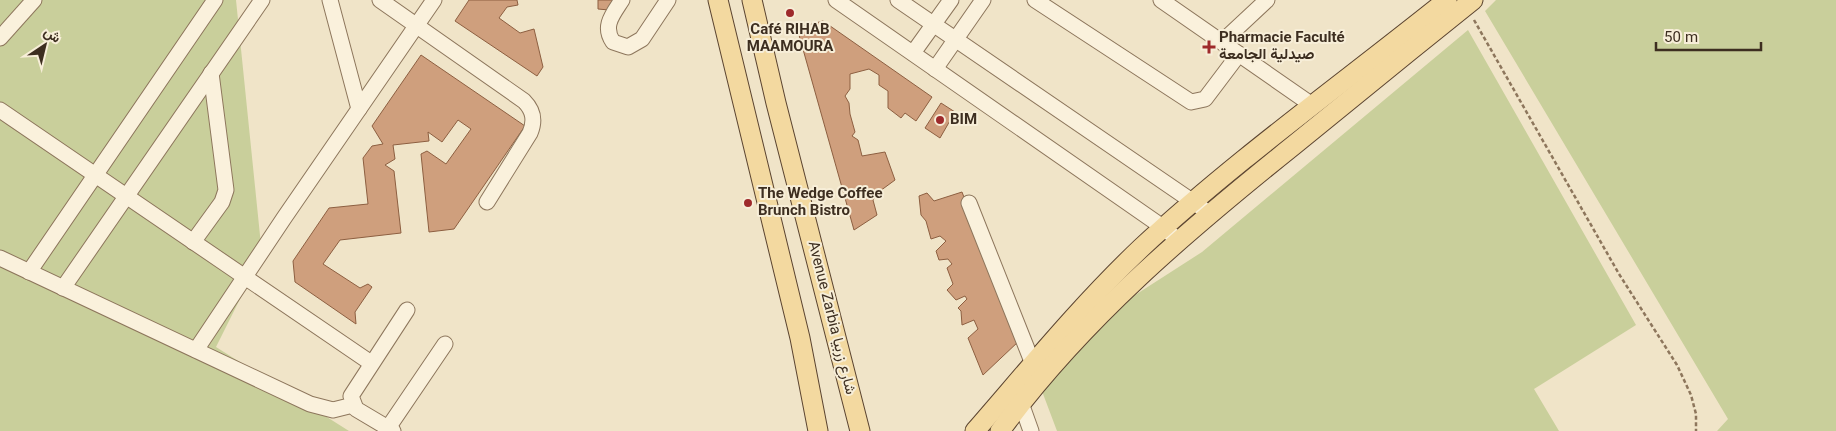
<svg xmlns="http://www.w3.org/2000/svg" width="1836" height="431" viewBox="0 0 1836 431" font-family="Georgia,Vazirmatn,serif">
  <rect width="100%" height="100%" fill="#f0e4c8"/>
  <g fill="#c9cf9b">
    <polygon points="0,0 236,0 262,255 216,347 349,431 0,431"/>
    <polygon points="1496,0 1836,0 1836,431 1717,431 1728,419 1485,11"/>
    <polygon points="1468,30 1636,325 1534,389 1559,431 1057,431 1031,362 1202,252"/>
  </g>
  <g fill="#cf9f7d" stroke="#8d5f41">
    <polygon points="469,0 517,0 518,5 507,7 499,18 520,33 534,29 543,67 537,76 455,21"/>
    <polygon points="598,0 616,0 609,10 598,9"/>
    <polygon points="823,21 932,97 916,121 905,113 901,118 888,108 888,91 879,85 879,75 869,69 850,74 850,89 845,96 849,103 850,114 855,132 852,136 858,140 862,156 885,152 895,180 880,191 873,200 877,215 854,230 797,28"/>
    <polygon points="421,55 525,126 454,229 429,232 421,154 427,151 446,164 471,129 458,120 442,142 428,132 429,141 393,145 395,159 385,165 394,171 401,233 340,240 323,264 360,288 368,284 372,287 355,312 356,324 295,282 293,261 329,208 368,204 363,158 372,146 383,144 372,126"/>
    <polygon points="941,103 955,112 940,138 925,128"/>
    <polygon points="962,192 1019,341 983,375 968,338 978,329 974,320 962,325 961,311 958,308 967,299 965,296 956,300 947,290 953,284 947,268 952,264 948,259 939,260 936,251 946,241 940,236 931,239 926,221 921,215 919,196 927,193 934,201"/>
  </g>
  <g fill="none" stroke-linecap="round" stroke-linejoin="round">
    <g stroke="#8d765c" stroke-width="17">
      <g id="minor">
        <polyline points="330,0 359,109"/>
        <path d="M380,0l144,101c10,10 11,20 6,32l-43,69"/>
        <path d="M622,0c-9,14 -20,26 -9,42l15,5 14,-8 26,-39"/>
        <polyline points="836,0 1164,228 1179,241"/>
        <polyline points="898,0 1202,208"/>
        <polyline points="1035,0 1191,102 1205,99 1239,54"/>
        <polyline points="1161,0 1312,105"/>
        <polyline points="0,38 34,0"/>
        <polyline points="1222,42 1267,0"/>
        <polyline points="913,53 951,0"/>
        <polyline points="935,69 983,0"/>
        <polyline points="0,110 371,363"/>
        <polyline points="969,203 1033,364"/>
        <polyline points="193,242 222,202 226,190 211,73"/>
        <polyline points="0,258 310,404 333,410 353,405"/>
        <polyline points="29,272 215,0"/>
        <polyline points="63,288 262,0"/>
        <polyline points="196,350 284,218 434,0"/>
        <polyline points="1021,403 1031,431"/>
        <polyline points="388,428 445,344"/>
        <polyline points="393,431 356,409 351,396 407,310"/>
      </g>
    </g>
    <g stroke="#5b4430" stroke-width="21">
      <g id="major">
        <polyline points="718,0 800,338 818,431"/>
        <polyline points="752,0 776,103 860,431"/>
        <path d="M975,431c54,-62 106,-126 166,-183 96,-89 204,-166 306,-248"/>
        <path d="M1000,431c81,-111 188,-201 294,-286 60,-49 119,-97 179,-145"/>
      </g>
    </g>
    <polyline stroke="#8d765c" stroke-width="2.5" stroke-dasharray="4 2.5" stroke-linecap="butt" points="1474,20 1619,274 1677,365 1691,395 1696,414 1696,431"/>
    <use href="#minor" stroke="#faf1dc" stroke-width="15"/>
    <use href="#major" stroke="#f3d9a0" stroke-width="19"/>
  </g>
  <g fill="#9e2a2b" stroke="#f7eed8" stroke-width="2">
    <circle cx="790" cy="13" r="5"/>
    <path d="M1206.5 39.5h5v5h5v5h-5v5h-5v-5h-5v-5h5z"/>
    <circle cx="940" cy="120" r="5"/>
    <circle cx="748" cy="203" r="5"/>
  </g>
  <g text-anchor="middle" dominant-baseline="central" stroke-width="4" stroke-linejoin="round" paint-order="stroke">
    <g font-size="15" font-weight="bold" fill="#3d2e20" stroke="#f7eed8" text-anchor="start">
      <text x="790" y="30" text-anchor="middle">Café RIHAB<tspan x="790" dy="17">MAAMOURA</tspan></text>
      <text x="1219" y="38">Pharmacie Faculté<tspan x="1219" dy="17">صيدلية الجامعة</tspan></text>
      <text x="950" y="120">BIM</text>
      <text x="758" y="194">The Wedge Coffee<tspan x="758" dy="17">Brunch Bistro</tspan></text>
    </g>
    <g font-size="15" fill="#3d2e20" stroke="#f7eed8">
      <text transform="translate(831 318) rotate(76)">Avenue Zarbia شارع زربيا</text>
    </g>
  </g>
  <g transform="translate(45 45) rotate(35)" stroke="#f7eed8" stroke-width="4" paint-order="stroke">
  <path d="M0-4L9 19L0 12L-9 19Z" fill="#3d2e20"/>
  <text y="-8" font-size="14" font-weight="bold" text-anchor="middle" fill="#3d2e20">ش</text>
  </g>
  <path d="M1656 42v8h105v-8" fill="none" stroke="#3d2e20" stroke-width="2.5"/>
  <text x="1664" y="42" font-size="15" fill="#3d2e20" stroke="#f7eed8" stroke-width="4" paint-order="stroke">50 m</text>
</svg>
